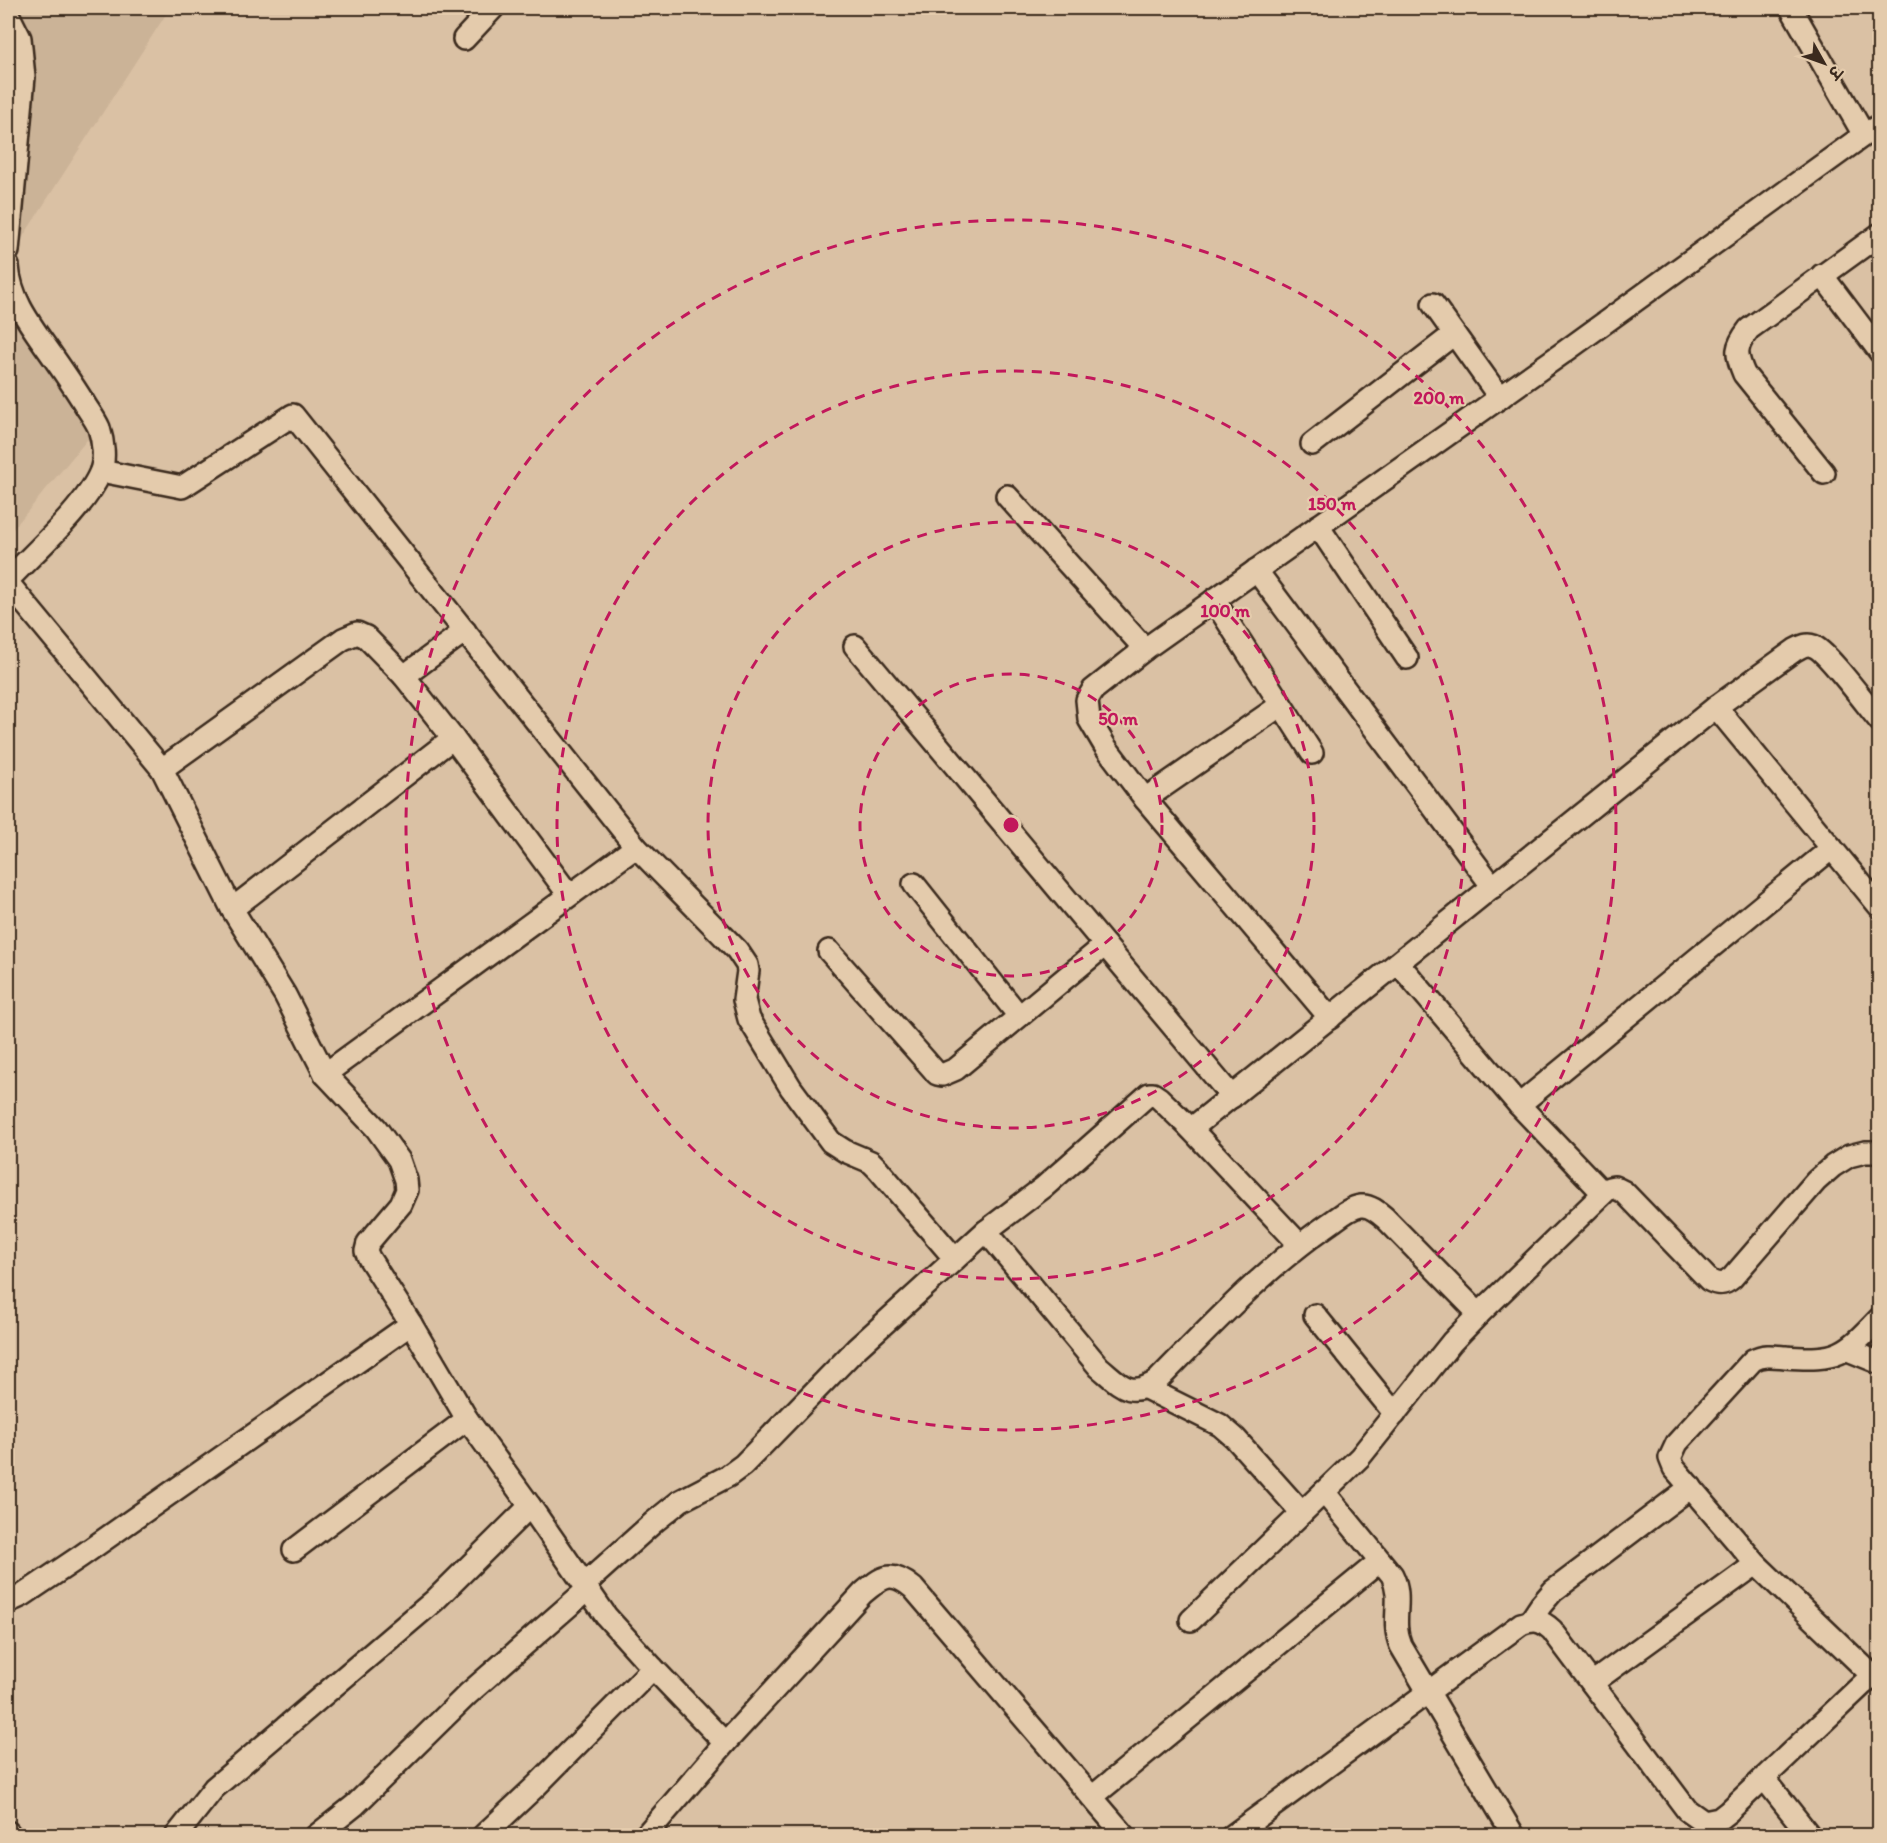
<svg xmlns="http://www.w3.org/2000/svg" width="1887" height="1843" viewBox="0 0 1887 1843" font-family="Itim,'Playpen Sans Deva',sans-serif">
  <rect width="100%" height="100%" fill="#dac1a4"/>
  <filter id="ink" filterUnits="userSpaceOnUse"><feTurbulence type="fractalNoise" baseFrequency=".0167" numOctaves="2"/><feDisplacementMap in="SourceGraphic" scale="12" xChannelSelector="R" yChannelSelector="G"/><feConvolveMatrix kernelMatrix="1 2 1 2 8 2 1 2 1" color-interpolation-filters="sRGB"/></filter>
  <g filter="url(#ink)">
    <g fill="#cbb397">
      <polygon points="8,8 170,8 8,260"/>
      <polygon points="8,312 101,423 8,535"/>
    </g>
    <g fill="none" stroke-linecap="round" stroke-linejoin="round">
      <g stroke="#3b2a1e" stroke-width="26">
        <g id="minor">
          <polyline points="1791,8 1864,135"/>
          <polyline points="8,14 20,38 24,77 8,251"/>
          <polyline points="464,39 493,8"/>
          <path d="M8,266c2,30 19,54 36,78 15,21 30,42 43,64 4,6 9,13 12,20 4,13 7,32 1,45 -15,35 -65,78 -92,107"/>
          <polyline points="1822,275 1880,352"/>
          <polyline points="1433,304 1500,398"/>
          <polyline points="1312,444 1454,334"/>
          <polyline points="101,471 182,487 293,415 636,847 325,1074"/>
          <path d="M1824,473l-80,-99c-9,-21 -9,-27 5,-45l131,-95"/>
          <polyline points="1007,496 1145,649"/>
          <polyline points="1318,526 1407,658"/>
          <polyline points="1256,570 1493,887"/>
          <polyline points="8,583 162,769 232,909 285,995 325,1074 376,1128 399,1160 406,1180 407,1190 401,1204 368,1243 366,1251 369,1258 411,1324"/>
          <polyline points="1214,600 1312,753"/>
          <polyline points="855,646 1232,1097"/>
          <polyline points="404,676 465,631"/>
          <polyline points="1716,707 1880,907"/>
          <polyline points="162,769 343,639 357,633 366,637 404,676 453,738 569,895"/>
          <polyline points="1145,799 1281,705"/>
          <polyline points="636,847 737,950 747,965 748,971 744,1000 749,1019 791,1088 831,1142 845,1151 871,1162 878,1169 955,1259"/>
          <polyline points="914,884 1019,1016"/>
          <polyline points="232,909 453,738"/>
          <polyline points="829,951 932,1068 937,1074 942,1075 956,1069 1105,945"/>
          <polyline points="1398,963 1519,1105 1603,1193"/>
          <polyline points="1330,1018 1145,799 1105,746 1089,719 1087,700 1093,690 1145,649 1567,350 1864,135 1880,125"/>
          <polyline points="1519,1105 1832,848"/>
          <path d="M1191,1129l525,-422 79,-57c6,-3 11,-7 18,-4 13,4 55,61 67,75"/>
          <path d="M986,1231l113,136c22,18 30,32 58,14 55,-56 107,-112 172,-157 9,-6 21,-17 32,-18 9,-1 17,6 24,12l94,96"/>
          <polyline points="1315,1315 1395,1414"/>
          <polyline points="1848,1350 1880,1363"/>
          <polyline points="1146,1388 1220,1425 1235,1438 1302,1513"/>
          <path d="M1324,1492l68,83c12,24 -2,45 9,71l113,190"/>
          <polyline points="294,1550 467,1419"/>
          <polyline points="585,1584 654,1522 680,1501 728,1476 743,1465 856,1349 986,1231 1044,1187 1149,1094 1153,1094 1159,1098 1191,1129 1300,1245"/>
          <polyline points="8,1602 23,1595 81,1556 411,1324 467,1419 530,1506 606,1616 653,1668 725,1743 645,1836"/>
          <path d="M1191,1620l169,-163 92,-115 27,-28 130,-126 5,-1 10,5 85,88c9,5 15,5 23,-2l84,-97 17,-15 16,-10 16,-4h15"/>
          <polyline points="1531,1620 1541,1605 1553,1591 1691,1487"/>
          <path d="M1874,1677l-118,-113 -82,-96 -4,-10 7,-15 76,-83c11,-6 21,-4 32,-3 53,4 60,-2 95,-39"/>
          <polyline points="1592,1683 1756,1564"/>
          <path d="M725,1743l138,-150c20,-17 28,-23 50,-5l212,248"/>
          <polyline points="1764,1778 1810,1836"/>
          <polyline points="1092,1797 1380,1561"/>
          <polyline points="8,1832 11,1836"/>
          <polyline points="176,1836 214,1788 435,1600 530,1506"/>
          <polyline points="316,1836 355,1805 468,1694 588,1589"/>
          <polyline points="483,1836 537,1785 653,1668"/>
          <path d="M1232,1836l289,-212c14,-5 20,-4 31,6l135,180 17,12 15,-3 9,-7 135,-128 11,-7 6,-1"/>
        </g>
      </g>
      <use href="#minor" stroke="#e4cbac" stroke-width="21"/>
    </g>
  </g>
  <g fill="none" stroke="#c2185b" stroke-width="3" stroke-dasharray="10 8">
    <circle cx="1011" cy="825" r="151"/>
    <circle cx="1011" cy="825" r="303"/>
    <circle cx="1011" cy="825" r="454"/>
    <circle cx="1011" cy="825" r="605"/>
  </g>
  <circle cx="1011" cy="825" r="9" fill="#c2185b" stroke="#e4cbac" stroke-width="3"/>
  <g font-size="18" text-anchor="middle" font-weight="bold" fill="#c2185b" stroke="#e4cbac" stroke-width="4.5" stroke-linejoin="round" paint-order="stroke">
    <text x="1439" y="404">200 m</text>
    <text x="1332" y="510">150 m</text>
    <text x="1225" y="617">100 m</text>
    <text x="1118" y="725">50 m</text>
  </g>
  <rect width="1887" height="1843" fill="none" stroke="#e4cbac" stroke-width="30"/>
  <rect x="15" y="15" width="1857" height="1813" fill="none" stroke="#3b2a1e" stroke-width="2" filter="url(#ink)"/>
  <g transform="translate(1824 63) rotate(130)" stroke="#e4cbac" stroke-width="4.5" paint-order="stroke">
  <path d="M0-4.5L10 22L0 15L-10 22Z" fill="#3b2a1e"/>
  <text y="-9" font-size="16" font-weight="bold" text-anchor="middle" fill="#3b2a1e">उ</text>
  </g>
</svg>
